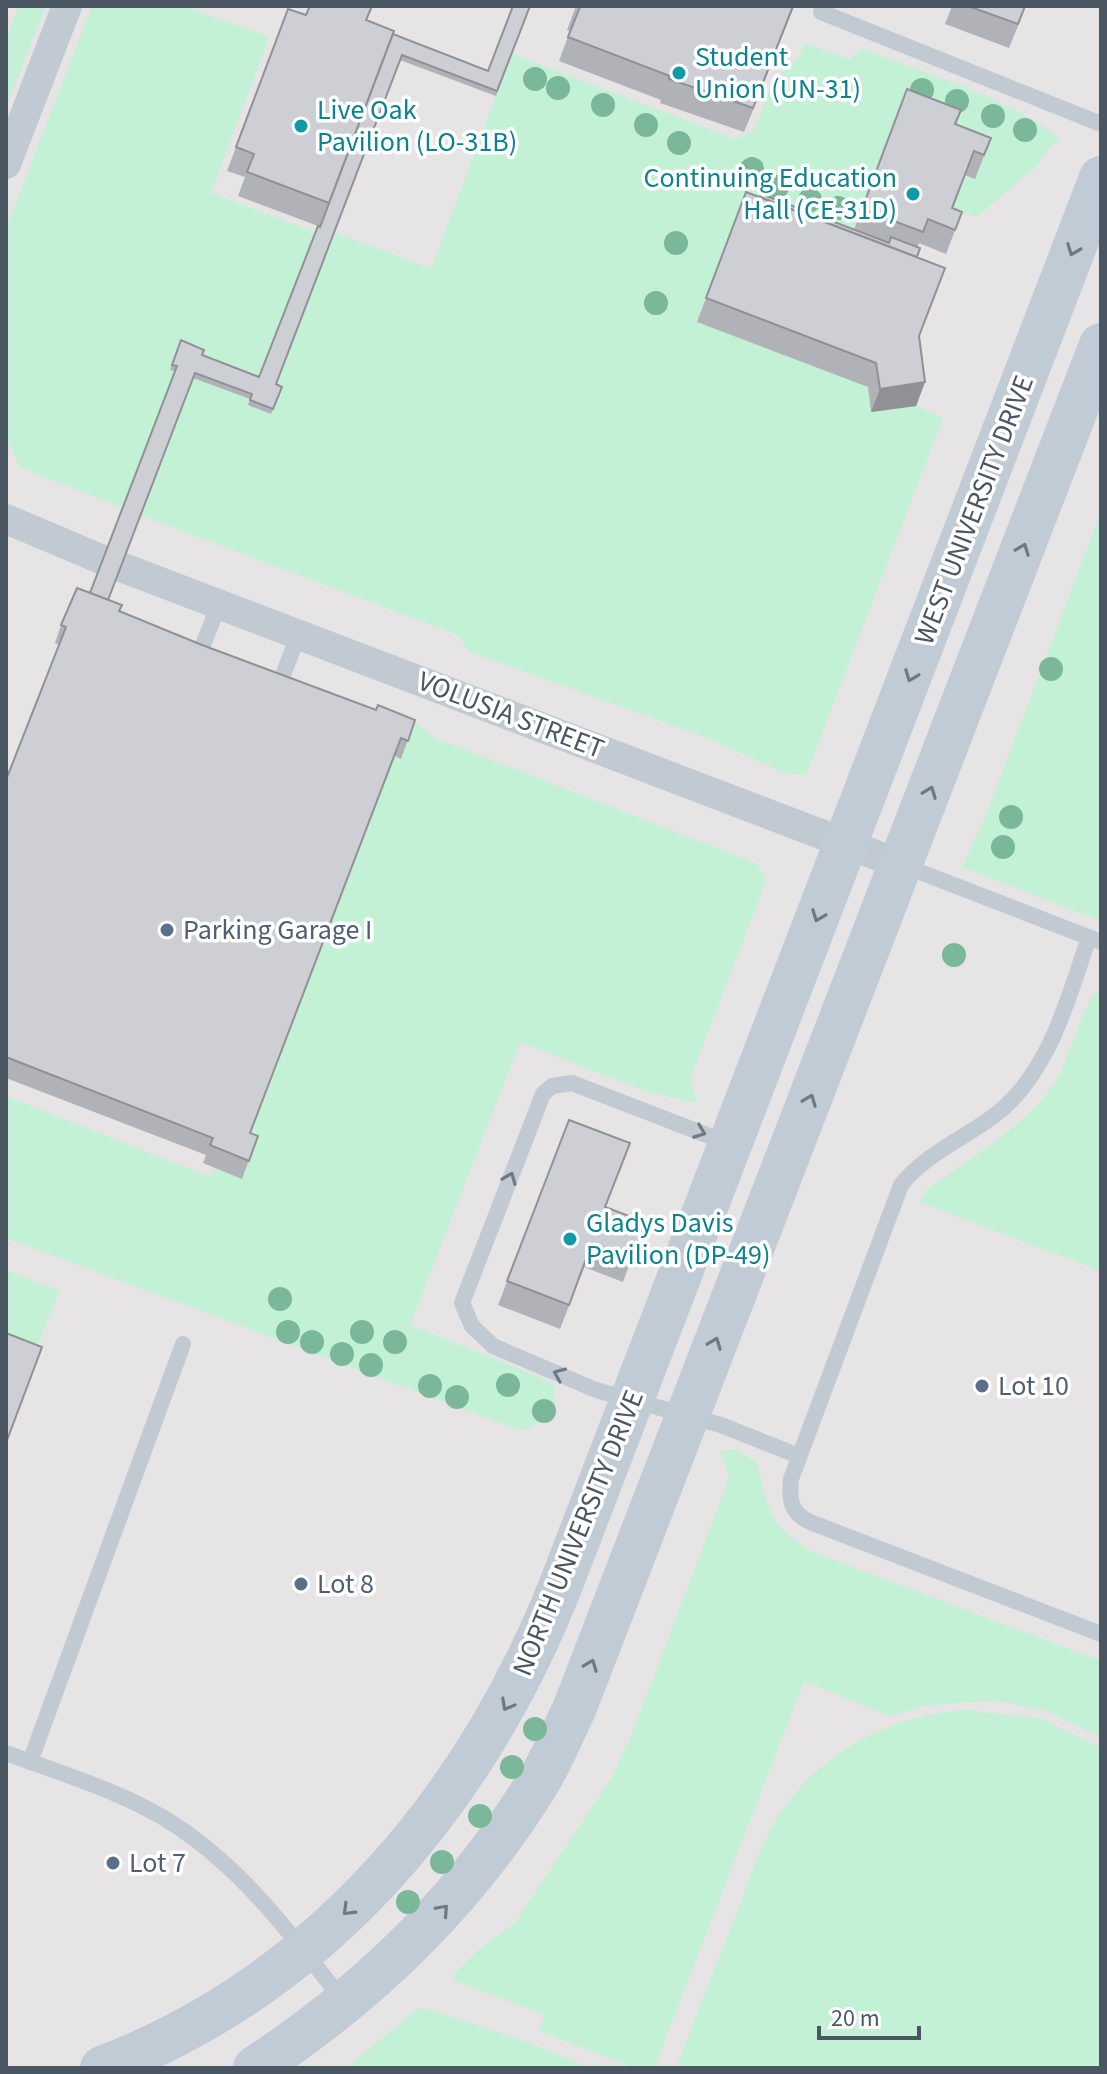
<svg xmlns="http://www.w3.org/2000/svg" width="1107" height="2074" viewBox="0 0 1107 2074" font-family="'Source Sans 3',sans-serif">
  <rect width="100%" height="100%" fill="#f5f3f3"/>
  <rect fill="#e6e4e5" x="6" y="6" width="1095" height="2062"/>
  <g fill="#c3f1d5">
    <polygon points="19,6 45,6 6,108 6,38"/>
    <polygon points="92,6 183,6 269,37 211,193 315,232 258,382 170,369 175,371 123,508 20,467 6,437 6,229"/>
    <path d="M805,43l44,16 14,-10c66,26 141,46 197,90l-14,12 -9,15 -61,51 -24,-9 13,-33 10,4 -29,-31 -78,239 4,25 44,-6 27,12 -137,357 -24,-3 -66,-31 -246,-89 -12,-17 -318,-120 53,-137 57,21 -1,6 22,9 3,-25 60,-157 97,37 81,-215 223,85 18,-7 20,-51 26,-25z"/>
    <polygon points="1101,512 1101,921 962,867 985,817"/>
    <polygon points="391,715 419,725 435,738 757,864 766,881 690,1079 697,1103 648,1092 520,1042 410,1325 554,1383 555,1413 528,1429 517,1429 6,1238 6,1096 210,1177 215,1168 244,1151 395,756 401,758"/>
    <path d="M1101,985v286l-182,-69 9,-13c40,-30 109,-69 131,-114 15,-30 20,-62 42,-90z"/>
    <polygon points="6,1270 59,1291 31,1362 6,1349"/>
    <path d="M720,1450h15l22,12c12,47 9,61 53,89l291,110v76l-55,-26 -54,-11 -70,6 -32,10 -86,-35 -150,387h-19l-96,-37 6,-16 -90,-34 -1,-7 24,-24 37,-27 96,-144 23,-50 95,-251z"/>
    <path d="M968,1710l74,9 59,29v320h-425c19,-49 38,-98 58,-147 13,-34 24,-70 42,-101 41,-67 115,-106 192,-110z"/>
    <polygon points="420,2007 514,2037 590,2068 346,2068"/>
  </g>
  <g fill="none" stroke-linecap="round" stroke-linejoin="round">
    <g stroke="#c1cad2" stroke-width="16">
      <polyline points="821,12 1101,124"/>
      <polyline points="196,662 219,605"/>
      <polyline points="276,693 298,636"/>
      <polyline points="902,865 1101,942"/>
      <path d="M1089,937c-21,62 -40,137 -94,178 -30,23 -71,40 -94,70l-110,294c-2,20 -1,34 19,43l291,112"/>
      <polyline points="730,1144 572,1083 552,1086 543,1094 462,1303 472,1326 493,1346 596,1390 721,1425 799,1456"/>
      <path d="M6,1753c56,21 119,39 169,72 68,44 120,114 169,177"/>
      <polyline points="30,1762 183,1344"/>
    </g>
    <g stroke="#c1cad2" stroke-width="30">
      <polyline points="6,164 67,6"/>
      <polyline points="6,519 103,560"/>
      <polyline points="121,567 902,865"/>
    </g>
    <g stroke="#c1cbd6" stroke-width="44">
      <path d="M102,2068c222,-85 375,-270 460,-486l539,-1404"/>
      <path d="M255,2068c114,-75 210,-168 282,-284 15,-24 26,-52 38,-77l526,-1362"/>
    </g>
  </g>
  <g fill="#7bb799">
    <circle cx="535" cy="79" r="12"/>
    <circle cx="558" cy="88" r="12"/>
    <circle cx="922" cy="90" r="12"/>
    <circle cx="957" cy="101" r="12"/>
    <circle cx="603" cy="105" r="12"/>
    <circle cx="993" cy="116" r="12"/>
    <circle cx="646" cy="125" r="12"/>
    <circle cx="1025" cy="130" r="12"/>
    <circle cx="679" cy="143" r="12"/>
    <circle cx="752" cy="169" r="12"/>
    <circle cx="777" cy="187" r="12"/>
    <circle cx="810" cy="200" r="12"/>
    <circle cx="838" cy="208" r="12"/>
    <circle cx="676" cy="243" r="12"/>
    <circle cx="656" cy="303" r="12"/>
    <circle cx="1051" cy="669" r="12"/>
    <circle cx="1011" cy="817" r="12"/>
    <circle cx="1003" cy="847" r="12"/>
    <circle cx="954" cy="955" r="12"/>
    <circle cx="280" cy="1299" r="12"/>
    <circle cx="288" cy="1332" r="12"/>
    <circle cx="362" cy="1332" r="12"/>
    <circle cx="312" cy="1342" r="12"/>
    <circle cx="395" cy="1342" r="12"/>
    <circle cx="342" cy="1354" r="12"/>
    <circle cx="371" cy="1365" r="12"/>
    <circle cx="508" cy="1385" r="12"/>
    <circle cx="430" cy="1386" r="12"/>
    <circle cx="457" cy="1397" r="12"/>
    <circle cx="544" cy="1411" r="12"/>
    <circle cx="535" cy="1729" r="12"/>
    <circle cx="512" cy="1767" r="12"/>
    <circle cx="480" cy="1816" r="12"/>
    <circle cx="442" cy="1862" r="12"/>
    <circle cx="408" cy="1902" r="12"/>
  </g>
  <g fill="#b0b2b7">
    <polygon points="530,6 496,96 400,60 276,384 282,387 271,414 248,405 250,399 193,378 108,600 120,612 202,645 376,710 415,720 401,759 395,756 250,1133 258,1136 242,1179 203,1163 206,1155 6,1078 6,780 59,645 55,643 61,625 90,593 175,371 170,370 181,340 202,355 259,377 318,226 238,196 245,177 227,171 236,147 306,15 367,20 393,34 488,71"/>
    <polygon points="576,6 794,6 744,132 660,103 661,100 559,61 570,31 567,30"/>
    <polygon points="952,6 1026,6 1009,48 945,24"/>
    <polygon points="907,89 955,124 991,138 975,179 965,175 953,209 962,212 946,254 919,243 918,246 917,257 919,337 925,382 916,406 871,412 868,387 697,322 706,298 854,230"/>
    <polygon points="569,1120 606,1207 645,1222 623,1282 584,1267 560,1329 498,1305"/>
  </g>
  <g fill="#909195">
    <polygon points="793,6 794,6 744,132 753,108"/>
    <polygon points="925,382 916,406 871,412 880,389"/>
  </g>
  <g fill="#cdcfd5" stroke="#909195" stroke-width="2">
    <polygon points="310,6 372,6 366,20 394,31 329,203 247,172 254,154 236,147 288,9 306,15"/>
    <polygon points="513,6 530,6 497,91 402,55 276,384 282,387 273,409 250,400 252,394 195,373 108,600 90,593 177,366 172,365 181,340 204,350 202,355 259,377 318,226 320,227 393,34 488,71"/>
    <polygon points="576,6 793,6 753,108 669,79 670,76 568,37 580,7"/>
    <polygon points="968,6 1025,6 1018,24"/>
    <polygon points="907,89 961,110 955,124 991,138 984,155 974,151 952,208 962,212 955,230 928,219 923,232 862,209"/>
    <polygon points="746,192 945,268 919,336 925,382 880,389 876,363 706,298"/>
    <polygon points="761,194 889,243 891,237 920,248 917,257 760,197"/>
    <polygon points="77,588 122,605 119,611 202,645 376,710 378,705 415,720 408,741 401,738 250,1133 258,1136 249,1161 210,1145 213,1138 6,1057 6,780 66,627 61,625"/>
    <polygon points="569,1120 630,1143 605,1207 645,1222 631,1258 592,1243 569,1305 507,1281"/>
    <polygon points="6,1333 42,1347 6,1443"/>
  </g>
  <defs><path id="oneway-chevron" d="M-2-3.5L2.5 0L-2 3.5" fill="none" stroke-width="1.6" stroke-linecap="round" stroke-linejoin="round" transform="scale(2)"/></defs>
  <g stroke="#6e7984">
    <use href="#oneway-chevron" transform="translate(1073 250) rotate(111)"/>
    <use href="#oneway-chevron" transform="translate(1023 549) rotate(-69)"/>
    <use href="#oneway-chevron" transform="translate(911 676) rotate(111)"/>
    <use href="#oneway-chevron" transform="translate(930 792) rotate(-69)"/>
    <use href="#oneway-chevron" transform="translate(818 916) rotate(111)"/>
    <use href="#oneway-chevron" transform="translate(810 1100) rotate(-69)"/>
    <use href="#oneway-chevron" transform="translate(715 1343) rotate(-69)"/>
    <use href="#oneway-chevron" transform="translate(591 1665) rotate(-69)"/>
    <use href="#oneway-chevron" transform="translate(507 1705) rotate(119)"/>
    <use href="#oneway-chevron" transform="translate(348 1910) rotate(135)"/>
    <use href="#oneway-chevron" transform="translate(443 1910) rotate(-48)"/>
  </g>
  <g stroke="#6e7983">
    <use href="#oneway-chevron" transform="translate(700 1132) rotate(21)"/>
    <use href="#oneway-chevron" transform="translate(510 1178) rotate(-68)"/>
    <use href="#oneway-chevron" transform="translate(559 1374) rotate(-157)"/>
  </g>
  <g fill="#0f9aa8" stroke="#fff" stroke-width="3">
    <circle cx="679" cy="73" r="8"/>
    <circle cx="301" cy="126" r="8"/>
    <circle cx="913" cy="194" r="8"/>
    <circle cx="570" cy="1239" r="8"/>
  </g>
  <g fill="#5c6f8a" stroke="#fff" stroke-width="3">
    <circle cx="167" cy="930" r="8"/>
    <circle cx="982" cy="1386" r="8"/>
    <circle cx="301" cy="1584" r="8"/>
    <circle cx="113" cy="1863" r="8"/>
  </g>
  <g text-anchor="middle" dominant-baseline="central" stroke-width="7" stroke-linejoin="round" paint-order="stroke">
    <g font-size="28" fill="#0d838f" stroke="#fff" text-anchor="start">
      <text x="695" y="57">Student<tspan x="695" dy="32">Union (UN-31)</tspan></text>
      <text x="317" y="110">Live Oak<tspan x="317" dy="32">Pavilion (LO-31B)</tspan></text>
      <text x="897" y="178" text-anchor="end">Continuing Education<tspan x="897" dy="32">Hall (CE-31D)</tspan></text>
      <text x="586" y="1223">Gladys Davis<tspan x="586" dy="32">Pavilion (DP-49)</tspan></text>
    </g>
    <g font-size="28" fill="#4a5661" stroke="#fff">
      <text transform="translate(974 510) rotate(-69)">WEST UNIVERSITY DRIVE</text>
      <text transform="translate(511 715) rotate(21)">VOLUSIA STREET</text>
      <text transform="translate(578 1533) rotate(-68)">NORTH UNIVERSITY DRIVE</text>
    </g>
    <g font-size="28" fill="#4e5e75" stroke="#fff" text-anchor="start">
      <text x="183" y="930">Parking Garage I</text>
      <text x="998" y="1386">Lot 10</text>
      <text x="317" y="1584">Lot 8</text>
      <text x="129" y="1863">Lot 7</text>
    </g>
  </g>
  <rect width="1107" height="2074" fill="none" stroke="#4a5661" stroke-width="16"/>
  <path d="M819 2026v12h100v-12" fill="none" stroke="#4a5661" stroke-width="4"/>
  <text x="831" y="2026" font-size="24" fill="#4a5661" stroke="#ffffff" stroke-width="6" paint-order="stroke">20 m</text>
</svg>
